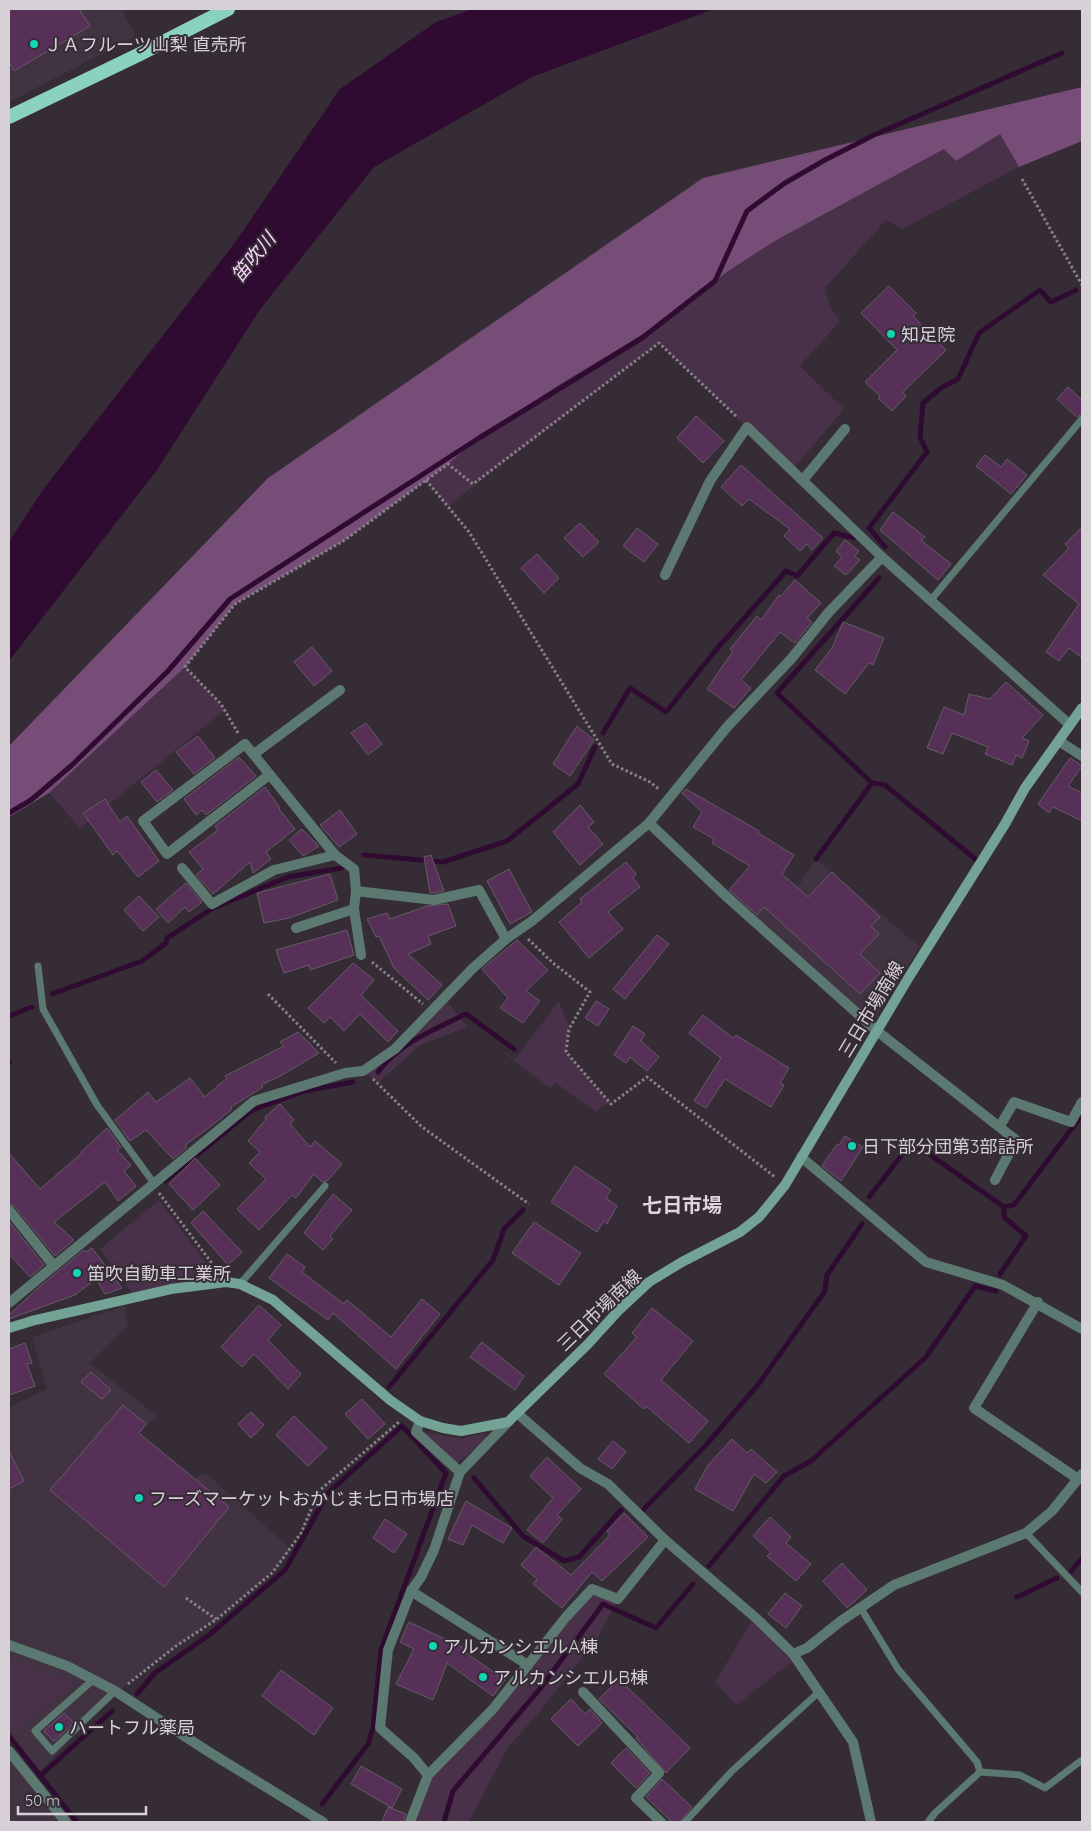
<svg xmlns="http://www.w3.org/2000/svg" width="1091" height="1831" viewBox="0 0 1091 1831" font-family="Quicksand,'Noto Sans JP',sans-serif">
  <rect width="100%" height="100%" fill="#352c35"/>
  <g fill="#413341">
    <polygon points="9,9 121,9 136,36 9,102"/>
    <polygon points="816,859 920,947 870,1025 728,898 747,882 779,906 799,885"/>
    <polygon points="124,1306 128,1325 90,1363 157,1416 139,1433 194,1478 206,1473 291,1549 274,1571 217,1619 176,1646 125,1686 38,1773 9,1736 9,1407 47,1389 32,1337"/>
    <polygon points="9,1751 65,1822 9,1822"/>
  </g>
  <g fill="#493149">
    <polygon points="1000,133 1019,167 902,229 886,220 825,288 830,307 840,321 800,366 844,409 792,470 659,343 448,506 426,480 479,438 773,242 944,149 956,161"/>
    <polygon points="185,667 225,710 80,828 49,793"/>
    <polygon points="444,997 467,1027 420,1045 378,1083 363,1071 395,1049"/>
    <polygon points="559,1001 569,1029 566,1052 611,1104 604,1105 596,1112 556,1083 550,1088 500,1050 515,1059"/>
    <polygon points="159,1200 219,1280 134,1295 100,1249"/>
    <polygon points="423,1432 462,1439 484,1433 489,1438 453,1466 420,1436"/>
    <polygon points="592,1589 618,1599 598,1637 538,1714 508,1747 469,1822 410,1822 428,1775 493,1709"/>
    <polygon points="753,1619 792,1662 736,1705 715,1682"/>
    <polygon points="9,1659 74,1683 16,1733 9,1726"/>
  </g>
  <polygon fill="#764d77" points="1082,87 1082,141 1019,167 1000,134 956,161 944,149 773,242 727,272 663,322 559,385 479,438 448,464 345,540 235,604 185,667 49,793 9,817 9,746 268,478 703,178"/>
  <polygon fill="#300b31" points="473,9 714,9 532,77 374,167 261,308 157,470 9,661 9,542 42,491 234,244 340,89 436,22"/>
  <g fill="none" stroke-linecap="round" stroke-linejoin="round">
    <g stroke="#300b31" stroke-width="5">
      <polyline points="885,547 869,528 927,452 920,437 923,403 941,388 958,379 979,333 1040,290 1051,302 1076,290"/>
      <polyline points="603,733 630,688 666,712 715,651 786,571 797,576 834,533 854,538"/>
      <polyline points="872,783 885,785 979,862"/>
      <polyline points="9,813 31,800 72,765 168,671 230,599 479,438 642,338 715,281 747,211 785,183 825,160 874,135 1062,53"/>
      <polyline points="364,855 443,862 507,841 578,784 595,747"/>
      <polyline points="816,859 872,783 777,693 879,578"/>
      <polyline points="52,994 142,961 166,943 167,938 213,908 288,877 342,868"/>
      <polyline points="9,1016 32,1007"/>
      <polyline points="9,1061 9,1062"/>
      <path d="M378,1072c21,-29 57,-43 88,-58l48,35"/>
      <polyline points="165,1181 252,1110 305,1091 353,1082"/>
      <polyline points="869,1197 912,1142 1004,1207"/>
      <polyline points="1000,1274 1026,1236 1004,1217 1004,1207 1014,1205 1082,1115"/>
      <polyline points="389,1387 493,1260 504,1229 523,1210"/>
      <polyline points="474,1478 523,1536 564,1561 579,1557 621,1510"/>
      <polyline points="644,1509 706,1445 757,1386 825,1291 827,1275 862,1224"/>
      <polyline points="709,1566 784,1476 811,1461 926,1357 975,1286 996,1291"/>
      <polyline points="1071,1571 1082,1558"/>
      <polyline points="1017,1597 1057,1578"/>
      <polyline points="137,1694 155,1673 209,1635 285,1570 328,1493 402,1426 446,1473 381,1650 373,1728 368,1744 322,1804"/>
      <polyline points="9,1736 77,1822"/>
      <polyline points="40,1776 112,1711"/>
      <polyline points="444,1822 453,1791 539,1690 603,1604 656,1628 693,1584"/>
    </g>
  </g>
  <g fill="#573058" stroke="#655b65">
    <polygon points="9,9 79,9 90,26 14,71 9,62"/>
    <polygon points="889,286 916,313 913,316 946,350 903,392 906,396 892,411 878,398 880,396 865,382 897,350 861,313"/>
    <polygon points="1068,387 1082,400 1082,414 1077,417 1057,399"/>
    <polygon points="696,416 724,441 703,463 677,438"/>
    <polygon points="985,455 1001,467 1007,459 1027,475 1011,494 976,466"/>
    <polygon points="741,465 823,538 812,550 807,544 800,551 784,536 790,529 749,499 742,506 721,487"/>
    <polygon points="893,512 925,537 921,540 951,564 938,580 880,530"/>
    <polygon points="580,523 599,542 583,557 564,538"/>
    <polygon points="1082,527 1082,658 1069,648 1059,661 1046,652 1079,604 1043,575 1069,548 1065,544"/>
    <polygon points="637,528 658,544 644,562 623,546"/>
    <polygon points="845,540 859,551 855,556 860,560 846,575 834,566 842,557 836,551"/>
    <polygon points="537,554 559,578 544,593 521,568"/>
    <polygon points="795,580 821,603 807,618 812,622 795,643 780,632 741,680 751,688 734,708 707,689 733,651 730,649 757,616 761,620 779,595 781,596"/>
    <polygon points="843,622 884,638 873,665 869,663 845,694 815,670 832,648"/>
    <polygon points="312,647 332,671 314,686 294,662"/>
    <polygon points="1006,682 1043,715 1022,738 1029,741 1022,758 1016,755 1012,765 985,754 988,747 952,733 943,754 927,748 944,707 964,715 969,694 990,699"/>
    <polygon points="366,723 382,744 368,755 351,733"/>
    <polygon points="577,726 594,740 570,776 553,764"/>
    <polygon points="198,736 215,758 194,774 176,752"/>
    <polygon points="239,757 256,776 206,815 202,810 196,815 184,799"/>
    <polygon points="1070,758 1082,766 1068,786 1082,793 1082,821 1053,807 1049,813 1038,804"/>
    <polygon points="156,770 173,790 157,802 141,782"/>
    <polygon points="265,787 280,808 279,809 295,829 266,852 271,859 253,873 250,862 213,894 196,875 203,869 189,852 218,830 215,826"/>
    <polygon points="686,789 759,831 758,833 794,855 782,874 808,897 832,872 880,917 871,926 879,934 860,954 880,973 860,994 764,907 757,915 729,890 750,866 712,843 714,839 693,827 702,812 682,793"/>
    <polygon points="105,799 120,822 127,816 159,861 138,877 117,851 113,855 83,813"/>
    <polygon points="580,805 594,822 588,827 603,844 580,865 553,832"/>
    <polygon points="340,810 357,834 339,847 320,825"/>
    <polygon points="302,829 319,846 303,856 289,840"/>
    <polygon points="431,855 444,891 434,893 430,893 424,857"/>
    <polygon points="626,862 636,874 633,878 640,887 608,912 623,929 589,958 559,922 582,902 580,899"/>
    <polygon points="509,869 532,912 510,924 487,881"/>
    <polygon points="330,874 338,900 289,918 264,923 257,893"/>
    <polygon points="186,883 202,902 189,912 185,907 168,923 156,909"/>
    <polygon points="139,896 159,917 143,931 124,910"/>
    <polygon points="448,904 456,926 428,936 431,944 408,954 442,985 428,1000 394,968 379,936 376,937 367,919 387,913 390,919 427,906"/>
    <polygon points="347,930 354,955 310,970 309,965 284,973 276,950"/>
    <polygon points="657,935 669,944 625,999 613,989"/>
    <polygon points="517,940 548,970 526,991 540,1001 523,1023 500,1008 508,998 482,969"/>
    <polygon points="353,963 374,980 361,995 398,1031 388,1042 360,1014 344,1031 330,1017 324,1023 308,1008"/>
    <polygon points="596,1001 609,1009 598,1026 585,1018"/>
    <polygon points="703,1015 733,1038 736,1035 789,1068 780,1083 784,1085 771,1107 725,1079 706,1108 694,1101 721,1058 689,1033"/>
    <polygon points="633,1026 645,1034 641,1041 659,1057 647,1071 630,1057 626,1063 614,1055"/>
    <polygon points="298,1032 319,1053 282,1075 261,1085 263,1087 231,1107 232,1109 210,1127 186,1144 186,1148 173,1159 146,1130 130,1141 115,1120 148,1092 156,1102 190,1078 205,1097 227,1078 225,1076 284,1046 280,1042"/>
    <polygon points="280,1104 294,1120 290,1124 310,1147 315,1141 342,1164 327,1181 322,1182 314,1174 296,1198 292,1195 259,1230 237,1209 266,1179 249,1163 260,1152 248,1141 266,1119 265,1117"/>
    <polygon points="107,1128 121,1147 117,1150 131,1165 124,1171 136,1186 118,1201 105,1182 58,1219 54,1222 74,1240 55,1256 14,1206 9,1203 9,1153 40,1189 82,1153 81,1152"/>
    <polygon points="845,1136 863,1147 841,1181 822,1166 837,1144 839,1145"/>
    <polygon points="195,1158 220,1185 193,1210 169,1184"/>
    <polygon points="575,1166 611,1190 606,1198 617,1206 607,1224 604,1221 597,1232 551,1202"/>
    <polygon points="333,1194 352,1210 330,1236 333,1239 323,1250 304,1233"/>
    <polygon points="203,1211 242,1252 228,1265 191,1223"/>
    <polygon points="9,1221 44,1265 30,1277 9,1254"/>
    <polygon points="534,1222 581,1253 559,1285 512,1253"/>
    <polygon points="92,1248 122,1288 105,1294 96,1279 75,1295 9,1319 9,1315 39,1287 84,1250 86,1252"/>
    <polygon points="287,1254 305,1267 302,1272 344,1304 347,1300 391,1337 422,1299 440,1314 396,1369 333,1313 328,1320 269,1278"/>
    <polygon points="259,1305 281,1325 268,1340 301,1374 288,1389 254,1354 242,1367 221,1347"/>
    <polygon points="652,1308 693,1341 661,1380 708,1421 689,1443 646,1406 644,1409 604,1374 637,1337 632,1333"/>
    <polygon points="482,1342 524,1376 515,1390 470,1357"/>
    <polygon points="25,1343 32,1363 27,1364 35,1386 9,1395 9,1349"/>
    <polygon points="91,1372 111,1390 102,1399 81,1382"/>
    <polygon points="362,1399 385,1424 368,1439 345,1414"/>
    <polygon points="123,1405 146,1424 139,1433 229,1507 164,1587 50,1490"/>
    <polygon points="251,1412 264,1425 251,1438 238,1424"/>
    <polygon points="294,1416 327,1448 308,1466 276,1435"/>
    <polygon points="732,1439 747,1453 751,1449 777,1472 766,1483 754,1474 733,1511 695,1489 708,1465"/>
    <polygon points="613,1441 626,1452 612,1469 598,1459"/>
    <polygon points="9,1451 24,1481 9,1489"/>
    <polygon points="547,1457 581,1489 557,1515 562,1519 543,1543 527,1530 553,1498 530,1476"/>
    <polygon points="466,1501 512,1528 503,1543 472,1525 463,1545 448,1539"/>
    <polygon points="624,1513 648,1537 602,1581 592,1572 562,1608 533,1584 537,1579 521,1565 536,1547 571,1575 610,1535 607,1531"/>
    <polygon points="770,1517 791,1537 786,1543 811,1564 796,1581 767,1556 771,1552 753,1536"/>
    <polygon points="385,1519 407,1534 394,1553 373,1538"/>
    <polygon points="842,1563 867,1590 847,1608 823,1581"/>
    <polygon points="785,1593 802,1606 786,1628 768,1614"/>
    <polygon points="409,1622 466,1649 465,1652 505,1680 493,1696 447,1663 433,1700 396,1684 414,1649 400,1642"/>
    <polygon points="281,1670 333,1708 314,1735 262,1696"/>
    <polygon points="619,1679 690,1748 666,1773 636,1738 638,1737 599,1699"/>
    <polygon points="571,1699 585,1714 590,1709 602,1723 578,1746 551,1719"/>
    <polygon points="64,1713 74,1723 54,1741 44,1731"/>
    <polygon points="626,1748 650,1773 636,1788 611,1763"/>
    <polygon points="361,1766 402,1789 392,1808 351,1784"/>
    <polygon points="662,1779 692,1807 680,1822 672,1822 646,1797"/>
    <polygon points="388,1807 406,1814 403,1822 382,1822"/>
  </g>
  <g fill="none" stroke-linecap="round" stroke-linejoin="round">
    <g stroke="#888088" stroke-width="3" stroke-dasharray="2.5 2.5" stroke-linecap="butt">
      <polyline points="1022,179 1082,285"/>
      <polyline points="426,480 469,532 612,764 650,782 660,790"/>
      <polyline points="238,733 221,704 185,667 235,604 345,540 448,464 473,484 659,343 738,418"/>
      <polyline points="528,939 553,963 590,992 569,1029 566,1052 611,1104 647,1077 775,1177"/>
      <polyline points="372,962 423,1004"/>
      <polyline points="268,994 336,1063"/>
      <polyline points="373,1079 422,1127 529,1204"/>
      <polyline points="159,1193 217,1270"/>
      <polyline points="186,1598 216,1619"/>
      <polyline points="128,1684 176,1646 217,1619 273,1572 301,1533 319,1491 400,1421"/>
    </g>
    <g stroke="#5b7971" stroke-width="7">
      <polyline points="930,601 1082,419"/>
      <polyline points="38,966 43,1009 97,1105 153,1182"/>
      <polyline points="240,1284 325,1186"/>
      <polyline points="1026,1533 1082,1592"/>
      <polyline points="860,1607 898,1669 977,1762 980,1772"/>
      <polyline points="94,1679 35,1731 52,1751 115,1691"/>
      <polyline points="685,1822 732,1771 819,1692"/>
      <polyline points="928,1822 935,1813 980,1772 1020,1775 1045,1788 1082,1760"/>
    </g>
    <g stroke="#5b7971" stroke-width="10">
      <polyline points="803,480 845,429"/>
      <polyline points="665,575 710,481 747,427 882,557 1070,725"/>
      <polyline points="1059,741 1082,756"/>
      <polyline points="254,754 340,690"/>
      <polyline points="269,775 167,854 143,821 245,744 335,855 354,869 356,891"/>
      <polyline points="649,823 728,898 877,1031 1016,1140 995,1180"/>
      <polyline points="182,868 212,904 274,870 335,855"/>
      <polyline points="296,928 354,909"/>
      <polyline points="361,955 354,909 356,891 434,900 479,890 506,939"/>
      <polyline points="1000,1126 1014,1102 1071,1122 1082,1102"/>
      <polyline points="801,1157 926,1262 1003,1285 1082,1329"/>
      <polyline points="9,1210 54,1266"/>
      <polyline points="1038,1302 974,1408 1078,1479"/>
      <polyline points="9,1303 254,1101 345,1073 363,1071 395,1049 472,969 506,939 532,921 649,823 727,727 791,659 829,612 882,557"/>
      <polyline points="518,1414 580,1468 608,1484 665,1540 756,1618 793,1654 853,1742 871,1822"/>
      <polyline points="420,1421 416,1432 460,1472"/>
      <polyline points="411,1591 528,1665"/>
      <polyline points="793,1654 807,1648 841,1621 894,1585 1026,1533 1052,1511 1082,1474"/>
      <polyline points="583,1692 659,1773 636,1798 661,1822"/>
      <polyline points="9,1751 66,1822"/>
      <polyline points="428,1775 493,1709 566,1617 592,1589 618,1599 665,1540"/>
      <polyline points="410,1822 428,1775 414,1758 380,1728 388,1650 411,1591 421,1577 434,1550 460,1472 508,1422"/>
    </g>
    <polyline stroke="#5b7971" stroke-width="10" points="9,1645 67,1666 115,1691 209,1752 323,1822"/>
    <polyline stroke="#72a395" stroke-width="10" points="9,1328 35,1320 171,1289 226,1282 240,1284 273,1300 390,1400 420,1421 443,1428 461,1431 508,1422 588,1344 619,1310 649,1282 682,1262 740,1232 759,1217 785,1185 909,977 1005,824 1025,788 1082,708"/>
    <polyline stroke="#8ad2be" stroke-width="14" points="9,117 138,55 228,9"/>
  </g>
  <g fill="#12d5b4" stroke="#352c35" stroke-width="2">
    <circle cx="34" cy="44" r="5"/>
    <circle cx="891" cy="334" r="5"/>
    <circle cx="852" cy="1146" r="5"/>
    <circle cx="77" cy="1273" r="5"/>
    <circle cx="139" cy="1498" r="5"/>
    <circle cx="433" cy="1646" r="5"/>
    <circle cx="483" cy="1677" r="5"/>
    <circle cx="59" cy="1727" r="5"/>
  </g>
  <g text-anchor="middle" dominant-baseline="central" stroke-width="4" stroke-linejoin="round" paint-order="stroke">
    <g font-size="18" fill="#d7d1d7" stroke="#352c35" text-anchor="start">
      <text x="44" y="44">ＪＡフルーツ山梨 直売所</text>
      <text x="901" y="334">知足院</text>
      <text x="862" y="1146">日下部分団第3部詰所</text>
      <text x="87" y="1273">笛吹自動車工業所</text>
      <text x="149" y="1498">フーズマーケットおかじま七日市場店</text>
      <text x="443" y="1646">アルカンシエルA棟</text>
      <text x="493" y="1677">アルカンシエルB棟</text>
      <text x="69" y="1727">ハートフル薬局</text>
    </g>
    <g font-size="18" fill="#d7d1d7" stroke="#352c35">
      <text transform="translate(871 1009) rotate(-59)">三日市場南線</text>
      <text transform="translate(599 1310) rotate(-44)">三日市場南線</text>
    </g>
    <g font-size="19" font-style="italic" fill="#fbd4fb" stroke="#352c35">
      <text transform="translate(253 257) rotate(-51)">笛吹川</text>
    </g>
    <g font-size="20" font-weight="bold" fill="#e0d4e0" stroke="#352c35">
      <text x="682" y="1204">七日市場</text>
    </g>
  </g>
  <rect width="1091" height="1831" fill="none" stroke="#d7d1d7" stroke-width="20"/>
  <path d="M18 1806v8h128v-8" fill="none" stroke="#d7d1d7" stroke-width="2.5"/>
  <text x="25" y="1806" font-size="15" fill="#d7d1d7" stroke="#352c35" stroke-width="4" paint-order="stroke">50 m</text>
</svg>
